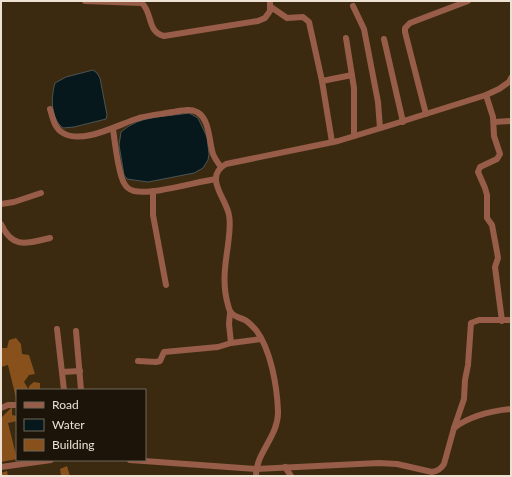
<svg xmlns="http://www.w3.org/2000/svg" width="512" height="477" viewBox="0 0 512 477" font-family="Lato,sans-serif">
  <rect width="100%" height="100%" fill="#3b2a10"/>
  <g fill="#07181c" stroke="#4c5453">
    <path d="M93,70l4,3 3,5 7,37 -1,4 -32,8 -11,1c-13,-10 -12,-31 -8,-45l11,-6z"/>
    <path d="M189,113l9,5 9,19 2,17 -1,6 -5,8 -9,5 -46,9 -21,-3 -3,-4 -5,-30 2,-13c3,-2 6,-5 10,-7 14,-9 41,-9 58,-12z"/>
  </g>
  <g fill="#88511c">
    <polygon points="16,338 21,344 22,354 29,355 35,374 29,375 24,382 29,390 29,386 34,382 40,383 40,390 17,390 16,398 8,365 1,367 1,348 7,348 9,340"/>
    <polygon points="12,407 12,415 17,416 17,421 8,423 17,459 1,462 1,418"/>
    <polygon points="67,466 70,476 61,476 60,469"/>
    <polygon points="7,471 8,476 1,476 1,473"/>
  </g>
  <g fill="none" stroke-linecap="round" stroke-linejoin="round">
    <g stroke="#975d48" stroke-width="6">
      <path d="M85,1l57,2c11,11 5,29 22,33l94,-15 7,-3 5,-7v-10"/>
      <polyline points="353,6 364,29 378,102 380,128"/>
      <polyline points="271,7 287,18 303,17 309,22 322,81 332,142"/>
      <polyline points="346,38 354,88 354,136"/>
      <polyline points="384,39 403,122"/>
      <polyline points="322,81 352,75"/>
      <polyline points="486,95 493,117 494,136 500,154 497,159 480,167 478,172 485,188 487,195 487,218 492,225 497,252 498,258 495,267 502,321"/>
      <path d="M50,109c3,9 4,19 13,24 20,12 56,-9 76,-15 11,-3 23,-4 34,-6 7,-1 17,-4 24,0 13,7 12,30 16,42 2,5 5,9 8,13"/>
      <polyline points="426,114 405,32 405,28 410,23 468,1"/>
      <polyline points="494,122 511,121"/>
      <path d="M113,129c2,14 5,44 11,54 2,4 6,7 10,8 19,4 61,-9 82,-12"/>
      <polyline points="153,191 153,215 166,285"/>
      <polyline points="1,204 14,202 41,193"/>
      <path d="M1,224c12,26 26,19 49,14"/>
      <polyline points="230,313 229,324 231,343"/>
      <polyline points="57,329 64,390"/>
      <polyline points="76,331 81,390"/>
      <polyline points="138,361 156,362 160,361 164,352 218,347 231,343 261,339"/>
      <polyline points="62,372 80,371"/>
      <polyline points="1,408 8,405 17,405"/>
      <polyline points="454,428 464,399 465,380 468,365 471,323 479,320 511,320"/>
      <path d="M130,460l126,9 123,-6 18,1 35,8c6,-1 9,-3 12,-8l10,-36c16,-12 37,-17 57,-19"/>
      <polyline points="1,467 51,460"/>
      <polyline points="285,467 291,476"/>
      <path d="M256,476c-1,-22 23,-40 22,-65 -1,-25 -7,-61 -22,-81 -3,-3 -7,-8 -11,-10 -9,-4 -15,-4 -17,-15 -6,-20 -3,-40 0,-60 1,-10 3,-20 1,-30 -3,-17 -26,-38 -3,-51l112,-23 56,-17 92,-29 13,-6 10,-7 2,-4"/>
    </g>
  </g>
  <rect width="512" height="477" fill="none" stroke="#ece1d2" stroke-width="4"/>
  <rect x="16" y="389" width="130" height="72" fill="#1c1409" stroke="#6f6659"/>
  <rect x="24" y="402" width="20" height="6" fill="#975d48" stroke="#6f6659"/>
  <text x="52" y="409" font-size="12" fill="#ece1d2">Road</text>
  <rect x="24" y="419" width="20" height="12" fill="#07181c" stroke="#6f6659"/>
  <text x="52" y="429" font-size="12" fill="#ece1d2">Water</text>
  <rect x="24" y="439" width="20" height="12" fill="#88511c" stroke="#6f6659"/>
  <text x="52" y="449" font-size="12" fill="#ece1d2">Building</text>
</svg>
